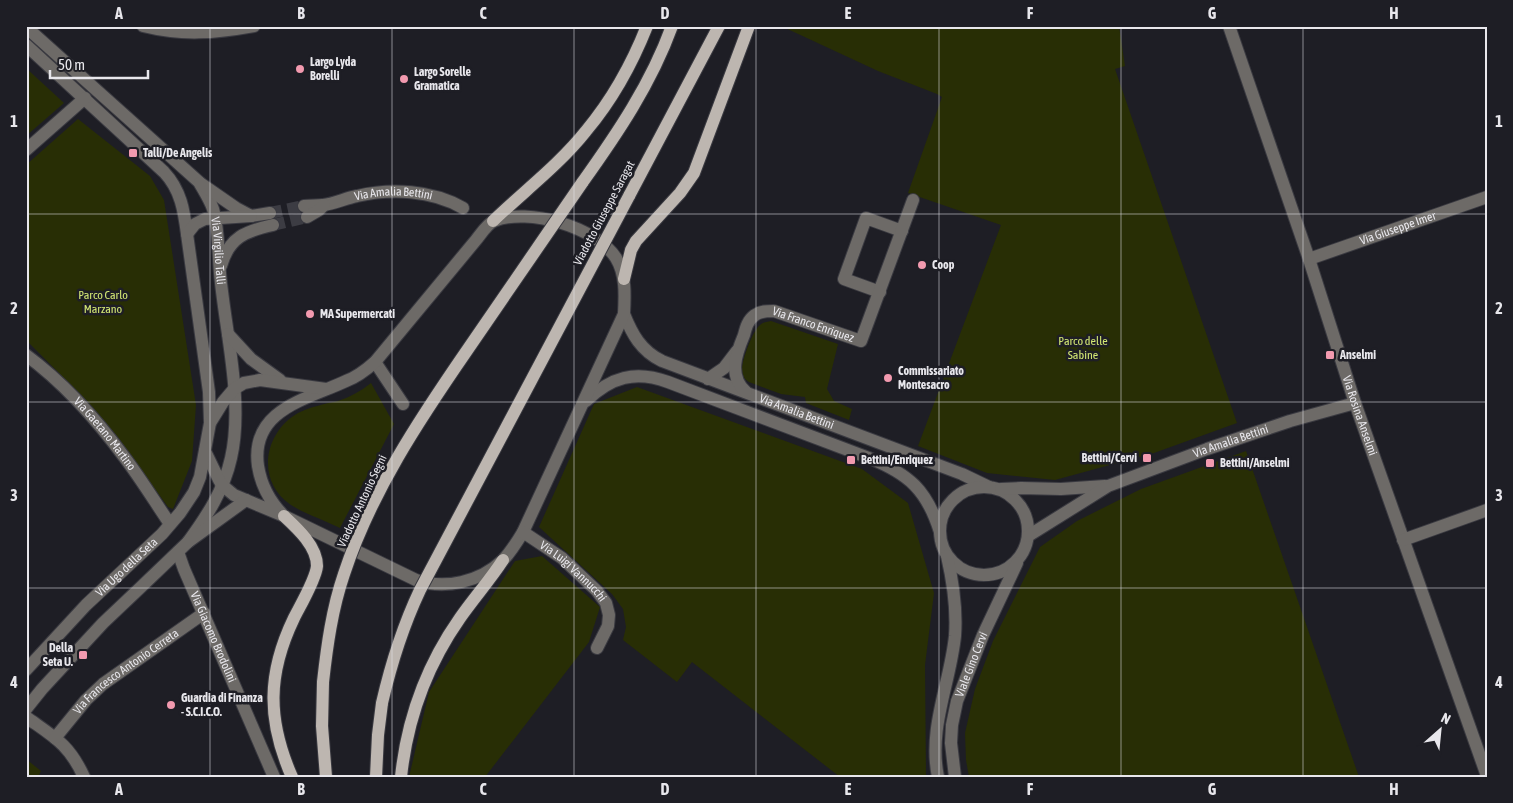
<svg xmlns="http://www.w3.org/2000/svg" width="1513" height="803" viewBox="0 0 1513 803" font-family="'Asap Condensed',sans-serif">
  <rect width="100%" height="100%" fill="#1e1e25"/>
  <g fill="#282e05">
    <polygon points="781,26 1119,26 1125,66 1115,69 1237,423 1154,453 1055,480 987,473 918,446 1001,225 908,193 942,97 937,94 878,71"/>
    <polygon points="26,68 64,103 26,136"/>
    <polygon points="78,119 150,176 164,200 196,405 192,461 173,509 168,507 116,435 83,397 26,340 26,165"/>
    <path d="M771,321l67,23 -11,45 7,12 18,8 -3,11 -43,-17 -1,-6 -24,-3 -32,-12c-5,-3 -7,-7 -7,-13 0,-9 11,-39 18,-44 3,-3 7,-3 11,-4z"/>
    <path d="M371,383l23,41 -54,104c-16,-8 -35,-14 -49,-23 -35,-23 -28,-72 7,-92 12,-6 26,-9 40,-12 12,-4 23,-10 33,-18z"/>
    <polygon points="637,387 862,469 908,503 934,593 925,665 926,777 840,777 692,662 677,682 623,640 626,627 623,609 612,594 539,527 594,404"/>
    <polygon points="1246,451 1359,777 969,777 966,760 965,733 975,689 993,641 1040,547 1077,521 1141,489"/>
    <polygon points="542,556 600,607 589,642 485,777 409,777 429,692 515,561"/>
    <polygon points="26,759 41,771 38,777 26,777"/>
  </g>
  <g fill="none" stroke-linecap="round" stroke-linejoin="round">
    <g stroke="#3c3c43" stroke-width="12" stroke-dasharray="12 6" stroke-linecap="butt">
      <polyline points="270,213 304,206"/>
      <polyline points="273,225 307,217"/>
    </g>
    <g stroke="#3a3a41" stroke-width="14">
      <g id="minor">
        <path d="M143,26c40,10 72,7 111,0"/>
        <path id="s1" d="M1229,26l80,233 46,144 132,373"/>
        <path id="s2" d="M26,27l173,155c5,9 11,18 14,27 6,21 5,43 7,64 5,58 24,128 11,185 -7,32 -24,58 -43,84"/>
        <path d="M26,45l138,127c17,18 20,39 23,62l22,158 1,31"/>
        <polyline points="26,150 85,98"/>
        <polyline points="200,183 236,208 251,216 270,213"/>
        <path id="s3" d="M304,206c7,-1 13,0 19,-1 11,-1 23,-7 34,-9 34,-8 75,-6 106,12"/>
        <polyline points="307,217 319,210 324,205"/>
        <polyline points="187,234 195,224 205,219 251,216"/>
        <path id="s4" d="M1309,259l178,-62"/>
        <path d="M221,266c8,-29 25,-35 52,-41"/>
        <polyline points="880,292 844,279 866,218 902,231"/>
        <path id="s5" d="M624,314c8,20 17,37 38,47l300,113 27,13"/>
        <polyline points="228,334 251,359 280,380"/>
        <path id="s6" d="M26,355c38,28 71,65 99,103 16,21 30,44 45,66"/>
        <polyline points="375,362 403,404"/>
        <polyline points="708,379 724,368 737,351"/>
        <path id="s7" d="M746,392c-18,-16 -10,-38 -2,-57 2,-8 4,-15 11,-20 6,-4 12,-4 19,-4l87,30 52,-141"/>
        <path d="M586,401c25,-24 49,-31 82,-19l201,76c40,16 58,32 71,74"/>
        <path d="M205,451l14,29 3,5 12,10 50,21 132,64c29,10 64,2 87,-20 8,-8 14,-18 20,-28l101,-218c1,-19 2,-40 -8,-56 -20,-31 -88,-51 -122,-37 -7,3 -13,13 -18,19l-101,122c-9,8 -18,15 -29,19 -38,18 -96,28 -88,85 3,19 12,36 26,50"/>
        <circle cx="984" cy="531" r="44"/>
        <polyline points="1001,489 1021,488 1061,489 1105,486"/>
        <path id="s8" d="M523,532l39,26 35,33 9,12 3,12 -1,11 -11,22"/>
        <path id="s9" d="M1028,536l80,-50 99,-37 83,-28 65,-18"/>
        <polyline points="1403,540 1487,510"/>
        <path id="s10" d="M178,552l6,17 90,208"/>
        <path id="s11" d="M26,670l60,-65 76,-71 18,-21 14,-21 6,-15 10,-54 13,-21 11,-13 10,-6 16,-3 66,9"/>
        <polyline points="26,709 42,689 103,623 141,587 188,542 246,500"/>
        <path d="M26,717c28,20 43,27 58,60"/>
        <path id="s12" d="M55,738l31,-38 17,-16 101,-71"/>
        <path d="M938,777c-10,-49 12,-93 17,-141 2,-27 -2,-54 -8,-80"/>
        <path id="s13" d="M955,777l-4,-34 1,-18 5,-24 26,-66 34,-72"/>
      </g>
    </g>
    <g stroke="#3a3a41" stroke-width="14">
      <g id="major">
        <path d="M582,183c35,-49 69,-99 90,-157"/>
        <polyline points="629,196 719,26"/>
        <path d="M493,221c31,-30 66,-56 93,-90 26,-31 46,-67 61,-105"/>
        <polyline points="624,279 631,250 636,241 680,193 694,173 749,26"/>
        <path d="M284,516c13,12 33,30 33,50 -1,13 -17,40 -23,52 -27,56 -27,102 -2,159"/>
        <polyline points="323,682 322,726 326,777"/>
        <polyline points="376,777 378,735 382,703"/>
        <path d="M401,777c6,-57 26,-112 59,-159 14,-20 30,-38 43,-58"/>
      </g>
    </g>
    <use href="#minor" stroke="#6d6a67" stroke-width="12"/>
    <use href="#major" stroke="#bdb6b0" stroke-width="12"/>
    <g stroke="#3a3a41" stroke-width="14" stroke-linecap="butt">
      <g id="major-bridge">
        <path d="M323,682c4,-36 9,-73 21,-108 27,-82 75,-154 124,-225 38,-55 76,-110 114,-166"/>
        <path d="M382,703c9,-39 21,-77 38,-113l209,-394"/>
      </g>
    </g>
    <use href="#major-bridge" stroke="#bdb6b0" stroke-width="12"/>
  </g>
  <path fill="none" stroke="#e8e7ec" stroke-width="1" stroke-opacity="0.55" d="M210,26v751M392,26v751M574,26v751M756,26v751M939,26v751M1121,26v751M1303,26v751M26,214h1461M26,402h1461M26,588h1461"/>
  <g fill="#f29aaf" stroke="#1e1e25" stroke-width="2">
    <circle cx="300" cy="69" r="5"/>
    <circle cx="404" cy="79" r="5"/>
    <rect x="128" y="148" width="10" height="10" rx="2.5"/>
    <circle cx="922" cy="265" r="5"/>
    <circle cx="310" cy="314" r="5"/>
    <rect x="1325" y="350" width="10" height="10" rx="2.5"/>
    <circle cx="888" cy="378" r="5"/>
    <rect x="1142" y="453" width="10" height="10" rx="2.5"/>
    <rect x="846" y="455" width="10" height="10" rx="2.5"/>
    <rect x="1205" y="458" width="10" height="10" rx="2.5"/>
    <rect x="78" y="650" width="10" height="10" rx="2.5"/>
    <circle cx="171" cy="705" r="5"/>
  </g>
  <g text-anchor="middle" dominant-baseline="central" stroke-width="5" stroke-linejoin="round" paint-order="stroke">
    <g font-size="12" font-weight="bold" fill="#e8e7ec" stroke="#1e1e25" text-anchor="start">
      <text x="310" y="62">Largo Lyda<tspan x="310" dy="14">Borelli</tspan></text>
      <text x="414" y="72">Largo Sorelle<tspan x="414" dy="14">Gramatica</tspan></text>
      <text x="143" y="153">Talli/De Angelis</text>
      <text x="932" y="265">Coop</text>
      <text x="320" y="314">MA Supermercati</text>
      <text x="1340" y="355">Anselmi</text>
      <text x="898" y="371">Commissariato<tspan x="898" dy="14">Montesacro</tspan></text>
      <text x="1137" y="458" text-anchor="end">Bettini/Cervi</text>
      <text x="861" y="460">Bettini/Enriquez</text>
      <text x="1220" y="463">Bettini/Anselmi</text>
      <text x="73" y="648" text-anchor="end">Della<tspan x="73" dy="14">Seta U.</tspan></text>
      <text x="181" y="698">Guardia di Finanza<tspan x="181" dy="14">- S.C.I.C.O.</tspan></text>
    </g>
    <g font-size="12" fill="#e8e7ec" stroke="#1e1e25">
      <text stroke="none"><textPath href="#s3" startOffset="91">Via Amalia Bettini</textPath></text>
      <text transform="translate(604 213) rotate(-62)">Viadotto Giuseppe Saragat</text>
      <text stroke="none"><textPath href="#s4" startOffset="94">Via Giuseppe Imer</textPath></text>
      <text stroke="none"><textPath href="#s2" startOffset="305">Via Virgilio Talli</textPath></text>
      <text stroke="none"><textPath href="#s7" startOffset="146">Via Franco Enriquez</textPath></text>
      <text stroke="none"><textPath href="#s5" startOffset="206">Via Amalia Bettini</textPath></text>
      <text stroke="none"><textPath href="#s1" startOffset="411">Via Rosina Anselmi</textPath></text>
      <text stroke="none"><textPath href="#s6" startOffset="112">Via Gaetano Martino</textPath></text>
      <text stroke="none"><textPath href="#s9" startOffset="225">Via Amalia Bettini</textPath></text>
      <text transform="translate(362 501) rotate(-65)">Viadotto Antonio Segni</text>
      <text stroke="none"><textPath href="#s11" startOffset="144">Via Ugo della Seta</textPath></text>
      <text stroke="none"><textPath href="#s8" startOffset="64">Via Luigi Vannucchi</textPath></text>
      <text stroke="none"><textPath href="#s10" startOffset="92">Via Giacomo Brodolini</textPath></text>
      <text stroke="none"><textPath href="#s13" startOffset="116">Viale Gino Cervi</textPath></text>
      <text stroke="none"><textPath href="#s12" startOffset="98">Via Francesco Antonio Cerreta</textPath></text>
    </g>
    <g font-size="12" fill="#d4e874" stroke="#1e1e25">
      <text x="103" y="295">Parco Carlo<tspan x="103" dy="14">Marzano</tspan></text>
      <text x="1083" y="341">Parco delle<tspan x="1083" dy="14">Sabine</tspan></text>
    </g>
  </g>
  <rect width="1513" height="803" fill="none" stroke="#1e1e25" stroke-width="55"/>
  <g transform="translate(1440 730) rotate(27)" stroke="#1e1e25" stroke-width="4" paint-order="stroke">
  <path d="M0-4L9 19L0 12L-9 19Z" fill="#e8e7ec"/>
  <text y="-8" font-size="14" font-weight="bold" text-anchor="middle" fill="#e8e7ec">N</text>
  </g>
  <path d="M50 70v8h98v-8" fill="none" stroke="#e8e7ec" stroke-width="2.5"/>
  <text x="58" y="70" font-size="15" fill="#e8e7ec" stroke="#1e1e25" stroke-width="4" paint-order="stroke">50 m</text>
  <rect x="28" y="28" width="1458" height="748" fill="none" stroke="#e8e7ec" stroke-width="2"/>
  <g font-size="16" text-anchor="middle" font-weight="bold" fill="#e8e7ec">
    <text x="119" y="19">A</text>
    <text x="301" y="19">B</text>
    <text x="483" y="19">C</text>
    <text x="665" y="19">D</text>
    <text x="848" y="19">E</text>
    <text x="1030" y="19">F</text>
    <text x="1212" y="19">G</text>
    <text x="1394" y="19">H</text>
    <text x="14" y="127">1</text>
    <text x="1499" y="127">1</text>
    <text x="14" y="314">2</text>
    <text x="1499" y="314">2</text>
    <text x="14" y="501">3</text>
    <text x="1499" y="501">3</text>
    <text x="14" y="688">4</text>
    <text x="1499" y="688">4</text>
    <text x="119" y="795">A</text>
    <text x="301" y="795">B</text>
    <text x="483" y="795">C</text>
    <text x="665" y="795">D</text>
    <text x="848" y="795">E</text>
    <text x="1030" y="795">F</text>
    <text x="1212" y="795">G</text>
    <text x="1394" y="795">H</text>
  </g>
</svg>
